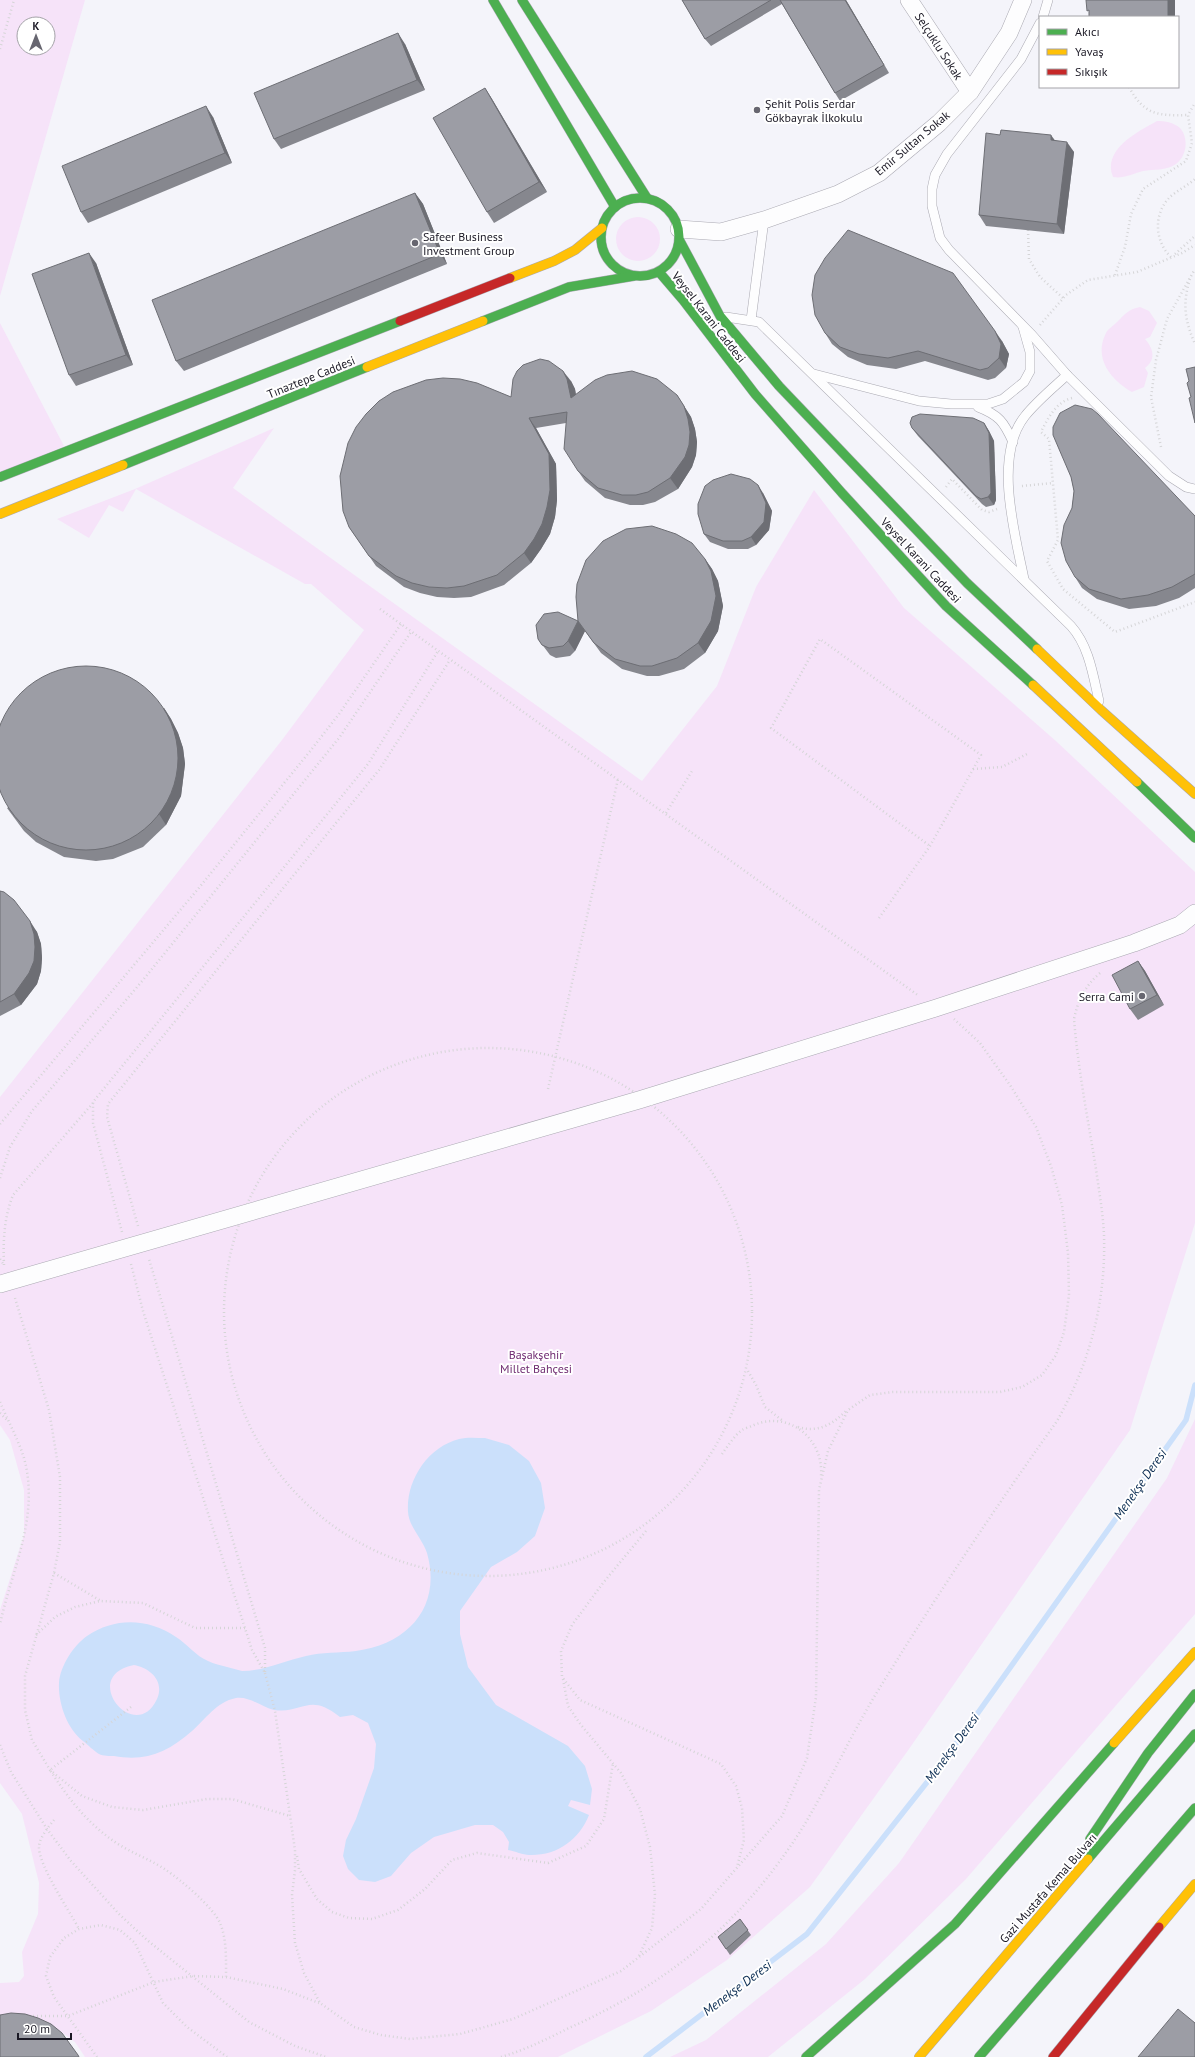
<svg xmlns="http://www.w3.org/2000/svg" width="1195" height="2057" viewBox="0 0 1195 2057" font-family="'PT Sans',sans-serif">
  <rect width="100%" height="100%" fill="#f4f4fa"/>
  <g fill="#f6e3f9" fill-rule="evenodd">
    <path d="M0,0h85l-85,296zM24,24h24v24h-24z"/>
    <path d="M1157,121c8,0 16,1 23,7 9,10 7,28 -4,36 -10,7 -22,5 -33,7 -11,3 -20,8 -30,6 -11,-27 24,-45 44,-56z"/>
    <circle cx="638" cy="239" r="22"/>
    <path d="M1140,307l9,4 8,12 -7,14 -5,2c9,10 11,21 0,29l3,5 -4,14 -12,5c-21,-12 -39,-34 -26,-59 2,-4 8,-8 11,-11 8,-8 12,-13 23,-15z"/>
    <polygon points="0,323 64,446 0,473"/>
    <polygon points="274,428 233,488 642,781 717,686 756,587 814,490 904,608 1057,742 1195,872 1195,1223 1130,1430 909,1749 810,1887 727,1960 651,2011 558,2057 85,2057 75,2042 53,2026 0,2022 0,1983 19,1982 24,1976 22,1952 38,1914 39,1883 22,1814 0,1783 0,1610 24,1535 24,1490 10,1440 0,1425 0,1097 282,740 364,630 311,584 305,584 136,489 123,512 109,505 89,538 57,519 135,489"/>
    <polygon points="1195,1419 1195,1614 966,1879 865,1979 768,2057 670,2057 706,2040 826,1944 899,1863 1167,1478"/>
  </g>
  <path fill="#cbe0fb" fill-rule="evenodd" d="M485,1438l24,7 20,16 12,22 4,25 -10,28 -18,16 -26,15 -31,44v23l8,33 28,38 72,41 17,20 7,23 -2,16 -19,-5 -3,6 21,9c-10,25 -32,41 -60,40 -6,0 -14,-4 -21,-5l1,-8 -6,-10 -10,-7h-18l-41,12 -23,16 -20,23 -16,6 -16,-2 -11,-11 -5,-13 3,-16 10,-21 18,-51 2,-24 -8,-21 -15,-8 -13,2c-32,-25 -36,-3 -66,-7 -12,-3 -25,-14 -38,-12 -20,4 -30,21 -44,33 -24,21 -46,31 -78,25 -4,0 -11,0 -15,-2 -5,-3 -11,-9 -16,-13 -16,-12 -25,-38 -24,-58 1,-17 15,-38 28,-47 28,-19 61,-18 89,1 11,7 20,19 32,24 6,3 13,4 19,6 5,1 10,3 15,4 22,0 42,-10 64,-15 16,-4 33,-3 50,-5 53,-7 86,-45 71,-98 -5,-15 -18,-26 -19,-41 -2,-32 20,-65 51,-73 8,-2 18,-1 26,-1zM134,1665c16,3 31,16 23,34 -22,47 -79,-23 -23,-34z"/>
  <g fill="none" stroke-linecap="round" stroke-linejoin="round">
    <polyline stroke="#cbe0fb" stroke-width="5.5" points="646,2057 807,1934 943,1762 1186,1420 1195,1385"/>
    <g stroke="#aaa9b2" stroke-width="10">
      <g id="lane">
        <polyline points="1043,17 1048,0"/>
        <polyline points="1040,23 1021,59 947,154 935,175 932,189 932,206 940,238 949,250 1032,335 1067,375 1169,476 1186,487 1195,489"/>
        <path d="M726,317l33,5 312,304c18,20 22,49 28,75"/>
        <polyline points="751,320 764,220"/>
        <polyline points="814,374 919,401 951,404 988,404 1003,399 1024,382 1030,371 1030,352 1023,327"/>
        <path d="M978,407c21,8 26,15 35,35"/>
        <path d="M1024,579c-9,-45 -31,-123 1,-163 12,-15 28,-28 42,-41"/>
      </g>
    </g>
    <g stroke="#aaa9b2" stroke-width="18">
      <g id="street">
        <polyline points="909,0 970,92"/>
        <polyline points="679,229 721,232 764,220 838,194 879,173 939,123 970,92 1009,33 1023,0"/>
        <polyline points="0,1284 639,1100 936,1008 1134,943 1180,925 1195,913"/>
      </g>
    </g>
    <g stroke="#aaa9b2" stroke-width="10">
      <g id="fast">
        <polyline points="493,0 615,207"/>
        <polyline points="522,0 647,198"/>
        <circle cx="640" cy="237" r="39"/>
        <polyline points="680,241 720,316 779,386 967,583 1037,649"/>
        <polyline points="659,272 683,300 755,394 842,493 946,606 1033,685"/>
        <polyline points="483,321 569,287 634,276"/>
        <polyline points="123,465 367,367"/>
        <polyline points="0,477 400,321"/>
        <polyline points="1137,782 1195,838"/>
        <polyline points="1090,1839 1148,1753 1195,1694"/>
        <polyline points="1088,1859 1195,1734"/>
        <polyline points="806,2057 955,1924 1114,1743"/>
        <polyline points="979,2057 1195,1808"/>
      </g>
    </g>
    <g stroke="#aaa9b2" stroke-width="10">
      <g id="slow">
        <polyline points="510,278 554,261 575,250 602,228"/>
        <polyline points="367,367 483,321"/>
        <polyline points="0,514 123,465"/>
        <polyline points="1037,649 1101,710 1195,794"/>
        <polyline points="1033,685 1137,782"/>
        <polyline points="1114,1743 1195,1652"/>
        <polyline points="1159,1927 1195,1884"/>
        <polyline points="919,2057 1088,1859"/>
      </g>
    </g>
    <g stroke="#aaa9b2" stroke-width="10">
      <g id="jam">
        <polyline points="400,321 510,278"/>
        <polyline points="1053,2057 1159,1927"/>
      </g>
    </g>
    <g stroke="#d5d5d7" stroke-width="2.5" stroke-dasharray="1 3" stroke-linecap="butt">
      <polyline points="0,49 14,0"/>
      <path d="M1129,87c15,28 29,29 59,28"/>
      <polyline points="1028,230 1029,259 1040,277 1063,298"/>
      <polyline points="1175,254 1195,236"/>
      <path d="M1171,257c-16,-15 -18,-42 -2,-59 7,-7 18,-12 26,-19"/>
      <polyline points="1115,275 1125,247 1131,214 1143,189 1186,161 1192,143 1188,115 1195,103"/>
      <path d="M1190,279c-8,25 -5,42 5,65"/>
      <polyline points="1040,325 1066,295 1088,280 1137,272 1182,253 1195,245"/>
      <path d="M1072,398c-16,4 -24,20 -31,34l8,7 9,101 -11,21 16,28 52,43 80,-30"/>
      <polyline points="1161,447 1151,397 1156,360 1167,319 1195,269"/>
      <polyline points="1022,486 1053,483"/>
      <polyline points="946,487 952,479 982,510 989,512 997,509"/>
      <polyline points="380,609 919,996"/>
      <polyline points="973,769 1002,767 1029,753"/>
      <polyline points="666,813 692,771"/>
      <polyline points="879,918 930,846 981,755 820,639 771,728 930,846"/>
      <circle cx="488" cy="1312" r="264"/>
      <polyline points="548,1089 618,779"/>
      <polyline points="0,1124 198,889 311,750 339,714 401,624"/>
      <polyline points="0,1178 10,1147 32,1111 143,980 339,738 411,632"/>
      <polyline points="138,1226 107,1117 108,1104 379,770 450,660"/>
      <polyline points="122,1232 93,1123 93,1102 368,764 438,651"/>
      <polyline points="0,1259 4,1265"/>
      <polyline points="131,1264 143,1311 252,1650 265,1673 265,1648 149,1259"/>
      <path d="M4,1265c-1,-25 0,-47 9,-70l80,-92"/>
      <polyline points="15,1298 49,1410 60,1477 60,1542 54,1573 25,1676 25,1710 32,1740 50,1770 82,1796 112,1807 143,1810 207,1799 232,1799 290,1816"/>
      <polyline points="748,1371 756,1385 765,1407 783,1421"/>
      <path d="M0,1402c8,19 18,37 24,56 16,58 -12,111 -24,166"/>
      <polyline points="0,1413 7,1420"/>
      <path d="M798,1427c19,6 34,-2 48,-16"/>
      <path d="M722,1454c6,-8 12,-18 20,-24 3,-2 8,-3 12,-5 35,-15 70,14 67,51"/>
      <polyline points="646,1531 603,1583 572,1625 561,1651 562,1677 580,1700 721,1764 736,1786 742,1808 744,1840 737,1867"/>
      <polyline points="54,1573 101,1601"/>
      <polyline points="36,1635 55,1617 75,1607 100,1601 143,1603 195,1628 245,1628"/>
      <polyline points="265,1673 275,1711 295,1850 295,1870 292,1895 295,1943 304,1973 320,2003 354,2027 381,2035 410,2039 460,2034 513,2019 621,1971 701,1909 782,1816 807,1758 816,1697 819,1490 828,1451 848,1410 870,1395 893,1392 1000,1392 1022,1387 1042,1375 1056,1355 1064,1332 1069,1295 1068,1253 1062,1205 1051,1166 1036,1127 1010,1085 980,1043 954,1019"/>
      <polyline points="563,1679 568,1706 581,1725 621,1773 640,1809 650,1847 655,1895 652,1928 639,1956"/>
      <path d="M131,1707l-81,63c18,28 37,53 65,72 16,11 35,17 51,28 15,10 47,37 54,53 7,16 6,38 6,54"/>
      <polyline points="0,1745 11,1772 47,1829 71,1861 119,1914 147,1940 249,2022 295,2046 326,2057"/>
      <path d="M54,1820c-5,6 -14,17 -15,26 -1,19 30,64 40,83"/>
      <polyline points="297,1856 299,1869 317,1899 332,1912 349,1918 372,1919 398,1910 425,1889 452,1860 477,1853 548,1863 586,1846 604,1819 613,1763"/>
      <polyline points="33,2016 68,2016 154,1982 193,1976 226,1977 283,1989 319,2003"/>
      <polyline points="97,2057 54,1997 46,1976 50,1957 64,1938 79,1929 101,1925 120,1930 135,1943 163,2003 187,2027 227,2057"/>
      <path d="M501,2057c24,-7 46,-18 68,-29 102,-46 174,-106 234,-201 27,-45 48,-93 76,-138 56,-91 116,-181 178,-268 33,-58 49,-119 47,-186 -1,-22 -5,-44 -8,-66 -8,-49 -18,-100 -22,-150 4,-19 11,-33 26,-46"/>
    </g>
    <use href="#lane" stroke="#fdfdfe" stroke-width="9"/>
    <use href="#street" stroke="#fdfdfe" stroke-width="17"/>
    <use href="#fast" stroke="#4caf50" stroke-width="9"/>
    <use href="#slow" stroke="#ffc107" stroke-width="9"/>
    <use href="#jam" stroke="#c62828" stroke-width="9"/>
  </g>
  <g fill="#86878e">
    <polygon points="682,0 846,0 889,73 840,101 835,93 782,4 711,46 705,39"/>
    <polygon points="405,44 425,90 281,149 274,139"/>
    <polygon points="485,88 492,99 547,192 494,223 487,212"/>
    <polygon points="213,117 232,163 88,223 81,212"/>
    <polygon points="1055,140 1074,152 1064,234 986,226 979,215"/>
    <polygon points="415,193 423,204 447,264 184,371 176,361"/>
    <polygon points="96,263 133,365 76,386 69,375"/>
    <polygon points="825,333 1002,341 1009,354 1006,368 995,378 988,380 925,361 896,369 867,365 848,357 832,344"/>
    <polygon points="571,381 575,389 576,395 684,406 691,417 695,429 697,442 696,455 692,467 678,489 655,502 643,505 630,505 605,498 585,481 578,471 566,423 536,428 556,464 557,500 555,517 550,534 541,549 531,563 504,585 471,597 454,598 437,597 420,593 404,587 376,566 349,527 511,397"/>
    <polygon points="984,423 989,431 994,441 996,500 994,505 986,507 982,504 918,436 912,428"/>
    <polygon points="1071,477 1195,516 1195,588 1179,598 1156,606 1129,609 1097,599 1082,588 1075,577 1072,508 1074,491"/>
    <polygon points="763,493 772,511 769,530 756,545 748,549 728,549 710,542 704,534"/>
    <polygon points="705,559 712,569 718,581 723,606 718,631 705,653 684,669 659,676 647,676 622,669 601,653 585,631 575,651 570,656 556,658 550,655 538,639 578,621"/>
    <polygon points="164,708 171,719 178,733 183,748 185,764 181,796 166,825 143,847 113,859 96,861 64,857 36,842 24,831 7,808"/>
    <polygon points="0,891 37,932 41,944 42,958 41,971 37,984 21,1005 0,1016"/>
    <polygon points="1138,961 1145,971 1164,1005 1138,1020 1130,1009"/>
    <polygon points="740,1919 751,1935 730,1955 718,1937"/>
  </g>
  <g fill="#6d6e74">
    <polygon points="845,0 846,0 889,73 884,65"/>
    <rect x="1168" y="0" width="7" height="17"/>
    <polygon points="398,33 405,44 425,90 417,80"/>
    <polygon points="485,88 492,99 547,192 539,182"/>
    <polygon points="206,106 213,117 232,163 225,153"/>
    <polygon points="1051,135 1059,146 1051,140"/>
    <polygon points="1067,142 1074,152 1064,234 1057,224"/>
    <polygon points="415,193 423,204 447,264 440,254"/>
    <polygon points="89,253 96,263 133,365 126,355"/>
    <polygon points="995,331 1002,341 1009,354 1006,368 999,358"/>
    <polygon points="563,371 571,381 575,389 578,409 571,398"/>
    <polygon points="677,395 691,417 695,429 697,442 696,455 692,467 678,489 670,478"/>
    <polygon points="529,418 536,428 556,464 557,500 555,517 550,534 541,549 531,563 524,553"/>
    <polygon points="984,423 989,431 994,441 996,500 994,505 988,497"/>
    <polygon points="758,485 763,493 772,511 769,530 756,545 751,537"/>
    <polygon points="705,559 712,569 718,581 723,606 718,631 705,653 698,643"/>
    <polygon points="578,621 585,631 575,651 568,641"/>
    <polygon points="164,708 171,719 178,733 183,748 185,764 181,796 166,825 159,814"/>
    <polygon points="30,921 37,932 41,944 42,958 41,971 37,984 21,1005 14,994"/>
    <polygon points="1138,961 1145,971 1164,1005 1157,995"/>
  </g>
  <g fill="#9c9da5" stroke="#6d6e74">
    <polygon points="682,0 771,0 705,39"/>
    <polygon points="780,0 845,0 884,65 835,93"/>
    <polygon points="1086,0 1168,0 1168,17 1089,17 1089,10 1087,11"/>
    <polygon points="398,33 417,80 274,139 254,93"/>
    <polygon points="485,88 539,182 487,212 433,118"/>
    <polygon points="206,106 225,153 81,212 62,166"/>
    <polygon points="1001,130 1051,135 1051,140 1067,142 1057,224 979,215 986,133 1000,135"/>
    <polygon points="415,193 440,254 176,361 152,300"/>
    <polygon points="848,230 953,273 995,331 1001,344 999,358 988,368 980,370 918,351 888,358 859,354 840,347 825,333 815,315 812,295 815,275 825,258"/>
    <polygon points="89,253 126,355 69,375 32,274"/>
    <polygon points="540,359 549,361 563,371 567,379 571,398 595,380 607,375 632,371 657,379 677,395 684,406 688,419 690,432 689,445 685,457 670,478 648,492 636,495 622,495 598,488 578,471 564,449 567,412 529,418 549,454 550,490 547,507 542,524 534,539 524,553 497,575 464,586 447,588 429,587 412,583 396,576 369,556 349,527 343,511 340,476 348,443 356,427 366,414 379,401 393,392 426,380 443,378 460,379 477,383 511,397 513,379 517,371 523,365"/>
    <polygon points="1195,367 1195,423 1189,398 1191,397 1187,383 1189,381 1186,369"/>
    <polygon points="1075,405 1092,409 1098,414 1195,516 1195,574 1172,587 1148,595 1121,599 1089,589 1075,577 1066,561 1061,543 1064,525 1072,508 1074,491 1071,477 1053,435 1053,427 1060,413"/>
    <polygon points="920,414 973,418 984,423 989,433 991,493 988,497 981,499 976,496 912,428 910,423 912,417"/>
    <polygon points="731,474 750,479 758,485 766,503 764,522 751,537 742,541 723,541 704,534 698,514 698,504 705,486 713,480"/>
    <polygon points="652,526 676,534 692,543 705,559 711,571 716,596 711,621 698,643 677,658 652,666 640,666 615,659 594,643 578,621 568,641 563,646 549,648 542,645 538,639 536,625 544,614 558,612 578,621 576,597 577,584 586,560 603,541 626,529"/>
    <circle cx="86" cy="758" r="92"/>
    <polygon points="0,891 4,892 14,900 30,921 34,934 35,947 34,961 29,973 14,994 0,1002"/>
    <polygon points="1138,961 1157,995 1130,1009 1112,975"/>
    <polygon points="740,1919 748,1930 726,1949 718,1937"/>
    <polygon points="1178,2009 1195,2023 1195,2057 1138,2057"/>
    <polygon points="11,2013 25,2014 38,2018 51,2024 62,2033 78,2055 79,2057 0,2057 0,2015"/>
  </g>
  <g fill="#676670" stroke="#fff" stroke-width="1.5">
    <circle cx="757" cy="110" r="4"/>
    <circle cx="415" cy="243" r="4"/>
    <circle cx="1142" cy="996" r="4"/>
  </g>
  <g text-anchor="middle" dominant-baseline="central" stroke-width="4" stroke-linejoin="round" paint-order="stroke">
    <g font-size="12" fill="#1b1925" stroke="#fff">
      <text transform="translate(939 46) rotate(57)">Selçuklu Sokak</text>
      <text transform="translate(912 143) rotate(-40)">Emir Sultan Sokak</text>
      <text transform="translate(709 317) rotate(52)">Veysel Karani Caddesi</text>
      <text transform="translate(311 377) rotate(-22)">Tınaztepe Caddesi</text>
      <text transform="translate(921 560) rotate(47)">Veysel Karani Caddesi</text>
      <text transform="translate(1048 1888) rotate(-49)">Gazi Mustafa Kemal Bulvarı</text>
    </g>
    <g font-size="12" fill="#1b1925" stroke="#fff" text-anchor="start">
      <text x="765" y="103">Şehit Polis Serdar<tspan x="765" dy="14">Gökbayrak İlkokulu</tspan></text>
      <text x="423" y="236">Safeer Business<tspan x="423" dy="14">Investment Group</tspan></text>
      <text x="1134" y="996" text-anchor="end">Serra Cami</text>
    </g>
    <g font-size="12" fill="#712e73" stroke="#fff">
      <text x="536" y="1354">Başakşehir<tspan x="536" dy="14">Millet Bahçesi</tspan></text>
    </g>
    <g font-size="13" font-style="italic" fill="#082a50" stroke="#fff">
      <text transform="translate(1140 1484) rotate(-55)">Menekşe Deresi</text>
      <text transform="translate(952 1748) rotate(-54)">Menekşe Deresi</text>
      <text transform="translate(737 1988) rotate(-37)">Menekşe Deresi</text>
    </g>
  </g>
  <rect x="1039" y="16" width="140" height="72" fill="#ffffff" stroke="#a4a3a8"/>
  <rect x="1047" y="29" width="20" height="6" fill="#4caf50" stroke="#a4a3a8"/>
  <text x="1075" y="36" font-size="12" fill="#1b1925">Akıcı</text>
  <rect x="1047" y="49" width="20" height="6" fill="#ffc107" stroke="#a4a3a8"/>
  <text x="1075" y="56" font-size="12" fill="#1b1925">Yavaş</text>
  <rect x="1047" y="69" width="20" height="6" fill="#c62828" stroke="#a4a3a8"/>
  <text x="1075" y="76" font-size="12" fill="#1b1925">Sıkışık</text>
  <g transform="translate(36 36)"><circle r="19" fill="#ffffff" stroke="#a4a3a8"/>
  <path d="M0-3L7 15L0 10L-7 15Z" fill="#676670"/>
  <text y="-6" font-size="11" font-weight="bold" text-anchor="middle" fill="#1b1925">K</text>
  </g>
  <path d="M18 2033v6h53v-6" fill="none" stroke="#1b1925" stroke-width="2"/>
  <text x="24" y="2033" font-size="12" fill="#1b1925" stroke="#ffffff" stroke-width="3" paint-order="stroke">20 m</text>
</svg>
